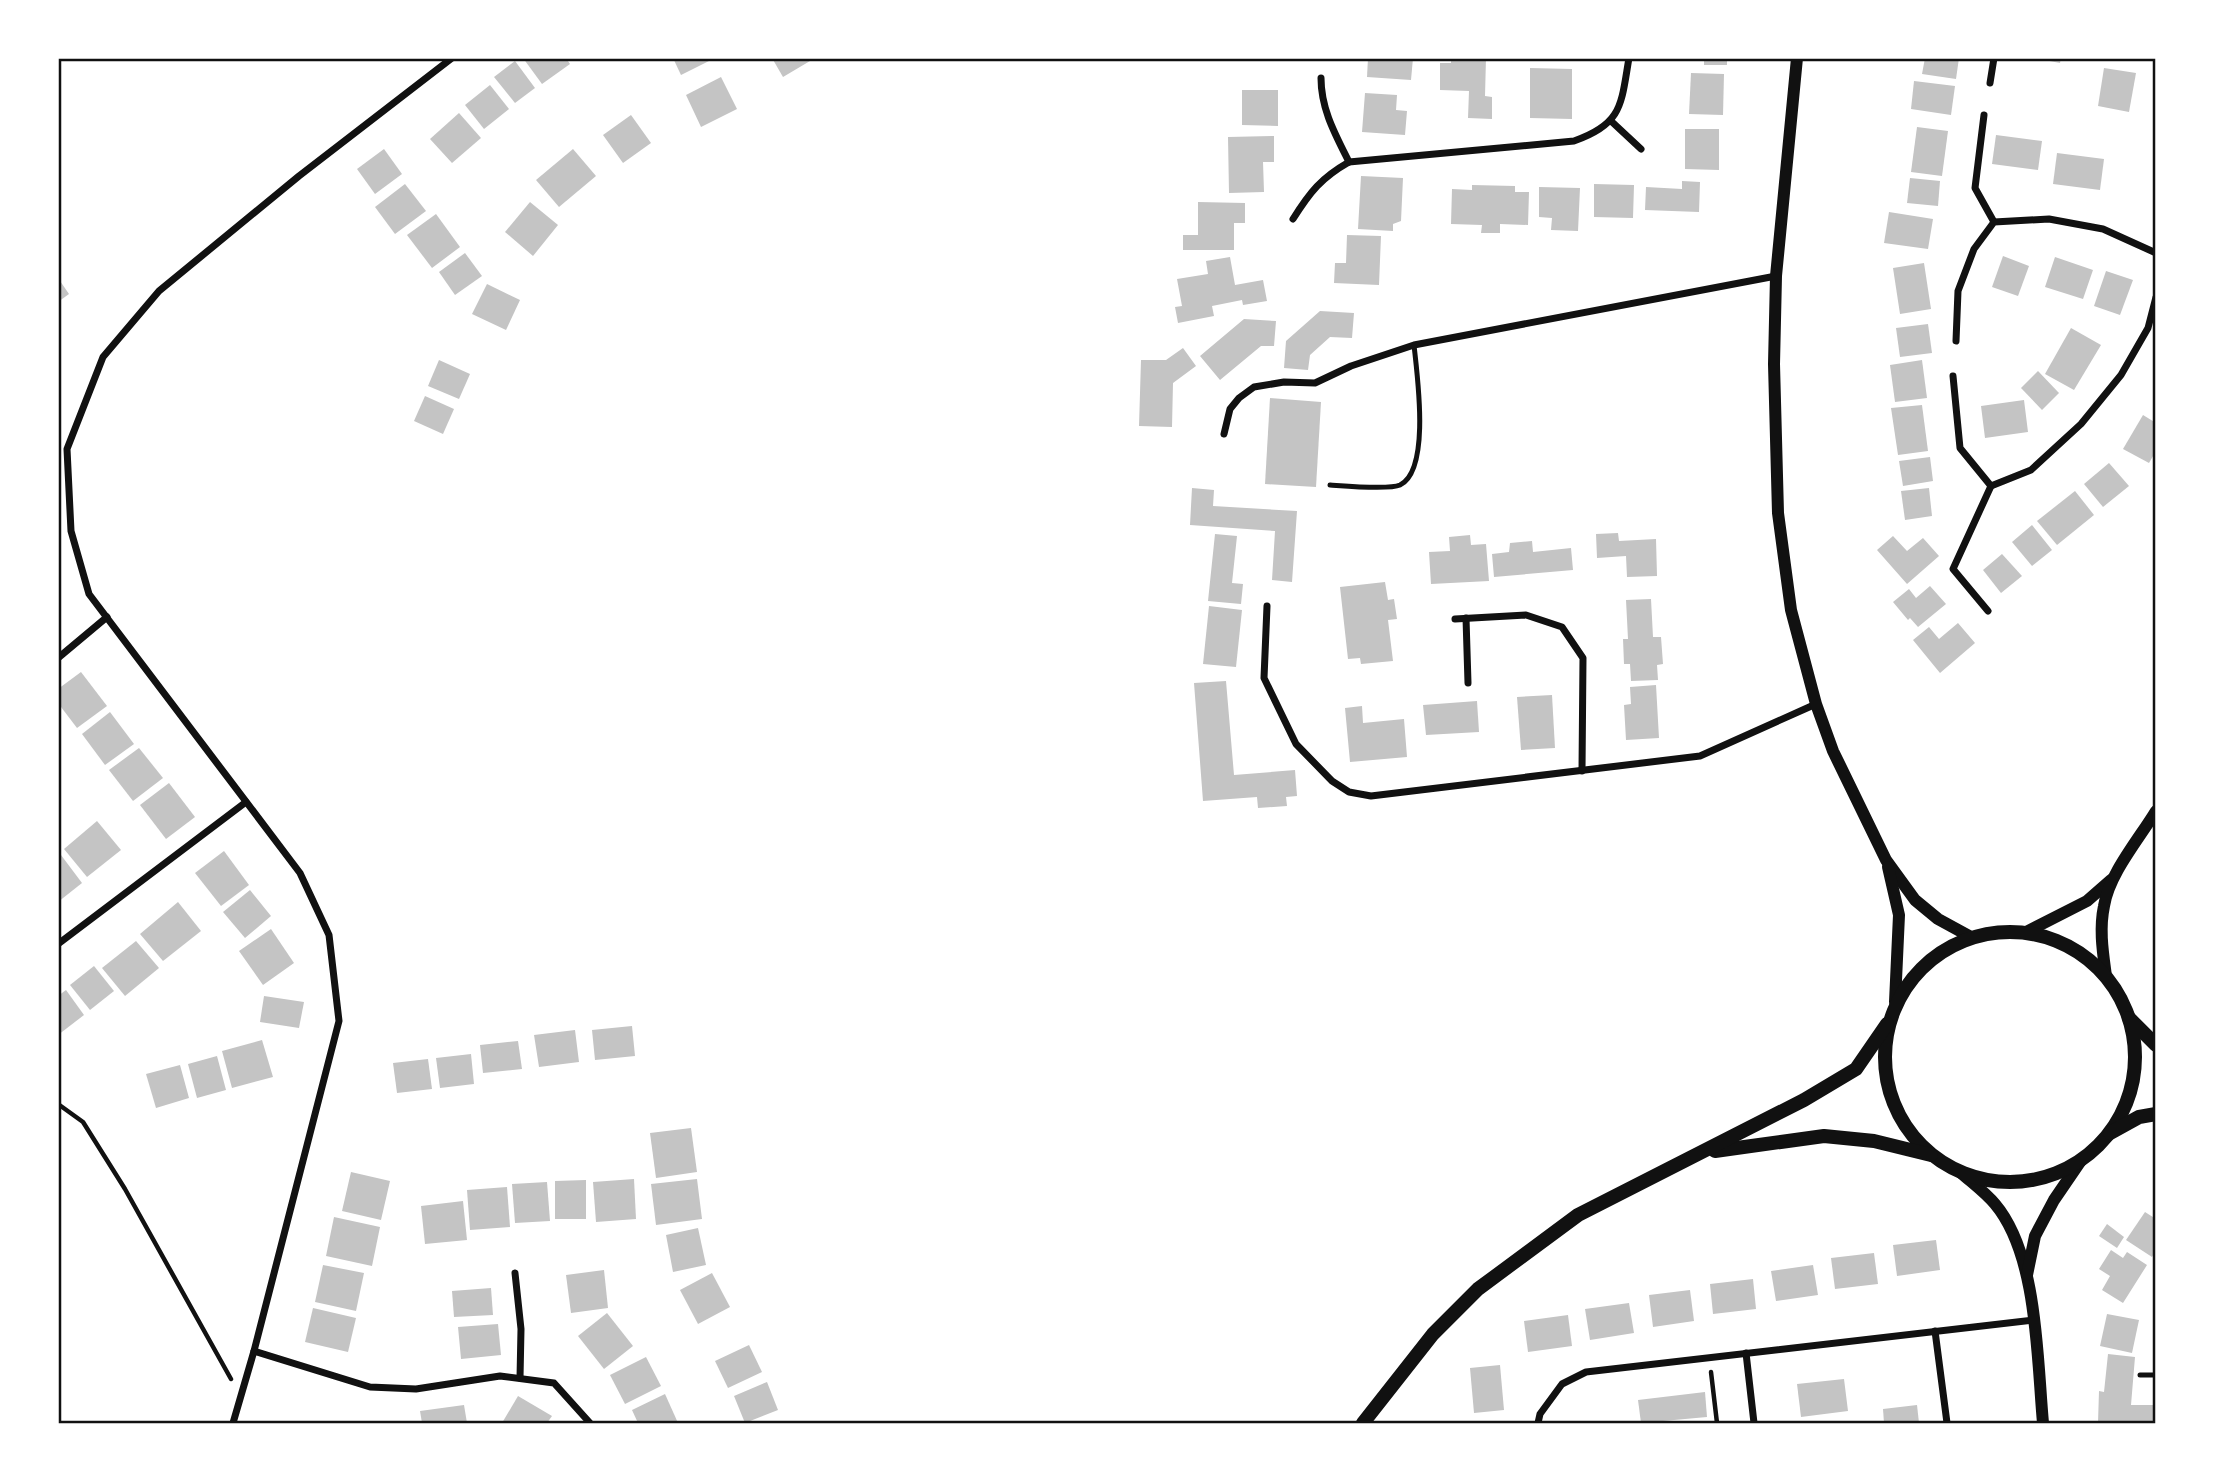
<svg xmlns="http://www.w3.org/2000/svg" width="2214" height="1481" viewBox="0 0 2214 1481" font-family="Inter,sans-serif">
  <rect width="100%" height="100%" fill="#fff"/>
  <g fill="#c4c4c4">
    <polygon points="523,58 566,58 570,64 542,84"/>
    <polygon points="673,58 708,58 709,61 681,75"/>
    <polygon points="772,58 807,58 810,61 783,77"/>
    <polygon points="1368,58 1413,58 1411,80 1367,77"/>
    <polygon points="1451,58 1486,58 1485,96 1492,97 1492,119 1468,118 1469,91 1440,90 1440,63 1451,63"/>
    <polygon points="1526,58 1573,58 1573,61 1526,60"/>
    <rect x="1704" y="58" width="23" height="7"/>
    <polygon points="1925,58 1959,58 1956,79 1922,74"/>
    <polygon points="2034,58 2061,58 2060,63"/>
    <polygon points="515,61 535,88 515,103 494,77"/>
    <polygon points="1530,68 1572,69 1572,119 1530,118"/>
    <polygon points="2104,68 2136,73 2129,112 2098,106"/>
    <polygon points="1691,73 1724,74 1723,115 1689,114"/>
    <polygon points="721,77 737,109 701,127 686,95"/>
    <polygon points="1914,81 1955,86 1951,115 1911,109"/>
    <polygon points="490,85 509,109 484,129 465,105"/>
    <polygon points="1242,90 1278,90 1278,126 1242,125"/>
    <polygon points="1365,93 1397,95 1396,110 1407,111 1405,135 1362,132"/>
    <polygon points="459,113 481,138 452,163 430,139"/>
    <polygon points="631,115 651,143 623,163 603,135"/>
    <polygon points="1917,127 1948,131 1942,176 1911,172"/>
    <polygon points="1685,129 1719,129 1719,170 1685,169"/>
    <polygon points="1996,135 2042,141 2038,170 1992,164"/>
    <polygon points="1274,136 1274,162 1263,162 1264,192 1229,193 1228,137"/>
    <polygon points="384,149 402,174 375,194 357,169"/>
    <polygon points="573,149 596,176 559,207 536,180"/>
    <polygon points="2057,153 2104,159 2100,190 2053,184"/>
    <polygon points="1361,176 1403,178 1401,221 1393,224 1393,231 1358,229"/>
    <polygon points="1910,178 1940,181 1938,206 1907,203"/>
    <polygon points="1682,181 1700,182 1699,212 1645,210 1646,187 1682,189"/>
    <polygon points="405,184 426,211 395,234 375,207"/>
    <polygon points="1594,184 1634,185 1633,218 1594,217"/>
    <polygon points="1472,185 1515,186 1515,192 1529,192 1528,225 1500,224 1500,233 1481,233 1482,225 1451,224 1452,189 1472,190"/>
    <polygon points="1539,187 1580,188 1578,231 1551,230 1552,218 1539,217"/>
    <polygon points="530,202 558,225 533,256 505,232"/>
    <polygon points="1198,202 1245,203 1245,223 1234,223 1234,250 1183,250 1183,235 1198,235"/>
    <polygon points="1889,212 1933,219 1928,249 1884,243"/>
    <polygon points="436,214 460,247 432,268 407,235"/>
    <polygon points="1347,235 1381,236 1379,285 1334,283 1335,263 1346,263"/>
    <polygon points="465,253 482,276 455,295 439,272"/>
    <polygon points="2003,256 2029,266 2018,296 1992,287"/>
    <polygon points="1230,257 1235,285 1263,280 1267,301 1243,305 1242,300 1212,306 1214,316 1178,323 1175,307 1182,306 1177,279 1208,274 1206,261"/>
    <polygon points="2055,257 2093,270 2083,299 2045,287"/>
    <polygon points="1924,263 1931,309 1900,314 1893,268"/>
    <polygon points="2106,271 2133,280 2120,315 2094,306"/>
    <polygon points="58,278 69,294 58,302"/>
    <polygon points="487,284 520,300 506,330 472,314"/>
    <polygon points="1320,311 1354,313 1352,338 1330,337 1310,355 1308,370 1284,368 1286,341"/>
    <polygon points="1244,319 1276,321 1274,346 1261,346 1220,380 1200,356"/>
    <polygon points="1928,324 1932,353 1900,357 1896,328"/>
    <polygon points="2071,328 2101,345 2074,390 2045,374"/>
    <polygon points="1183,348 1196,366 1173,383 1172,427 1139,426 1141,360 1166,360"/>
    <polygon points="439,360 470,374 459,399 428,386"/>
    <polygon points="1922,360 1927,398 1895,402 1890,365"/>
    <polygon points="2038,371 2059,393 2042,410 2021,388"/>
    <polygon points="425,396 454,409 443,434 414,421"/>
    <polygon points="1270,398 1321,402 1316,487 1265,484"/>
    <polygon points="2024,400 2028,432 1985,438 1981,406"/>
    <polygon points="1922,405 1928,451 1898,455 1891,408"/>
    <polygon points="2143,415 2156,423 2156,451 2149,463 2123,449"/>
    <polygon points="1930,457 1933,481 1903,486 1899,461"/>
    <polygon points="2109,463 2129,486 2103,507 2084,484"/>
    <polygon points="1192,488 1214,490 1213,506 1297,511 1292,582 1272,580 1275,531 1190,525"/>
    <polygon points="1929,488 1932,516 1905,520 1901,491"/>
    <polygon points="2075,491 2094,515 2057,545 2037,521"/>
    <polygon points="2032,525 2052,550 2032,566 2012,542"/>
    <polygon points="1618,533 1619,541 1656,539 1657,576 1627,577 1626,556 1597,558 1596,534"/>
    <polygon points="1215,534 1237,536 1232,583 1243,584 1241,604 1208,601"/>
    <polygon points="1470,535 1471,545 1486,544 1489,581 1431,584 1429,552 1450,551 1449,537"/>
    <polygon points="1893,536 1907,551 1923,538 1939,556 1907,584 1877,550"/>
    <polygon points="1532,541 1533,552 1571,548 1573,570 1494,577 1492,554 1509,552 1510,543"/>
    <polygon points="2002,554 2022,576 2001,593 1983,570"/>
    <polygon points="1385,582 1388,600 1394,599 1397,619 1388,620 1393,661 1361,664 1360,658 1348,659 1340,587"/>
    <polygon points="1930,586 1946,604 1918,627 1910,618 1908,620 1893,602 1909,589 1916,598"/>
    <polygon points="1651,599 1653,637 1661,637 1663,664 1657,665 1658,680 1631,681 1630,664 1624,664 1623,639 1628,639 1626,600"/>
    <polygon points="1209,606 1242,610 1236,667 1203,664"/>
    <polygon points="1958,623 1975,643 1940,673 1913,640 1929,627 1939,639"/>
    <polygon points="81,672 107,706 77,728 58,703 58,689"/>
    <polygon points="1226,681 1234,775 1295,770 1297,796 1286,797 1287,806 1258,808 1257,797 1203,801 1194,683"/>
    <polygon points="1656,685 1659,738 1626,740 1624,705 1631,704 1630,687"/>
    <polygon points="1552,695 1555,748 1521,750 1517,697"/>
    <polygon points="1477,701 1479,732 1426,735 1423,705"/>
    <polygon points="1362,706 1363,723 1404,719 1407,757 1350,762 1345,708"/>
    <polygon points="110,712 134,744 105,765 82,734"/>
    <polygon points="139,748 163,778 133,801 109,770"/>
    <polygon points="169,783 195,817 166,839 140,805"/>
    <polygon points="97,821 121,850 87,877 64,849"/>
    <polygon points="58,851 82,883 58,902"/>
    <polygon points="224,851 249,885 221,906 195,873"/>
    <polygon points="250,890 271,916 245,938 223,912"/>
    <polygon points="178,902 201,931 163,961 140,934"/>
    <polygon points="271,929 294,963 263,985 239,951"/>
    <polygon points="136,941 159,968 125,996 102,968"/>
    <polygon points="94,966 114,991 90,1010 70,985"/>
    <polygon points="66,990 84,1015 58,1035 58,996"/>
    <polygon points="264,996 304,1002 299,1028 260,1022"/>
    <polygon points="632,1026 635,1056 595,1060 592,1030"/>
    <polygon points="575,1030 579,1062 539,1067 534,1035"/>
    <polygon points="262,1040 273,1077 232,1088 222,1051"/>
    <polygon points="518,1041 522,1069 483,1073 480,1045"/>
    <polygon points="471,1054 474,1084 440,1088 436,1058"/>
    <polygon points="217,1056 226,1090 197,1098 188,1064"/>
    <polygon points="428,1059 432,1089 397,1093 393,1063"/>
    <polygon points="180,1065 189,1098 156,1108 146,1074"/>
    <polygon points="691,1128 697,1172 656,1178 650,1133"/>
    <polygon points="351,1172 390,1181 381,1220 342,1211"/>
    <polygon points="634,1179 636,1219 596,1222 593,1182"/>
    <polygon points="697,1179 702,1219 656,1225 651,1184"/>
    <polygon points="586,1180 586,1219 555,1219 555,1181"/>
    <polygon points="547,1182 550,1221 515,1223 512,1184"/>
    <polygon points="507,1187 510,1227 470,1230 467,1190"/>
    <polygon points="463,1201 467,1240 425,1244 421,1206"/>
    <polygon points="2145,1212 2156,1219 2156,1250 2152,1257 2126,1240"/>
    <polygon points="334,1217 380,1227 372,1266 326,1256"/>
    <polygon points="2107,1224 2124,1237 2117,1248 2099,1236"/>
    <polygon points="698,1228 706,1265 673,1272 666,1235"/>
    <polygon points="1936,1240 1940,1270 1897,1276 1893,1245"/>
    <polygon points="2111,1250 2123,1258 2127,1252 2147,1265 2123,1303 2102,1290 2110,1276 2099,1269"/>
    <polygon points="1874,1253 1878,1284 1835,1289 1831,1258"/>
    <polygon points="323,1265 364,1273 356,1311 315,1302"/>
    <polygon points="1813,1265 1818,1295 1776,1301 1771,1271"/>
    <polygon points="604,1270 608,1308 571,1313 566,1275"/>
    <polygon points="712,1273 730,1307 698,1324 680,1290"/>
    <polygon points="1753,1279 1756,1309 1713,1314 1710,1284"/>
    <polygon points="491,1288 493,1315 454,1317 452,1291"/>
    <polygon points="1690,1290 1694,1321 1653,1327 1649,1295"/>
    <polygon points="1629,1303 1634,1333 1590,1340 1585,1309"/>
    <polygon points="313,1308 356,1318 348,1352 305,1342"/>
    <polygon points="607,1313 633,1346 604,1369 578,1336"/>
    <polygon points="2107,1314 2139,1320 2132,1353 2100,1346"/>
    <polygon points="1568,1315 1572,1346 1528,1352 1524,1321"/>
    <polygon points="498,1324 501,1355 461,1359 458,1327"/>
    <polygon points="749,1345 762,1372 728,1388 715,1361"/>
    <polygon points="2108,1354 2135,1357 2131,1405 2156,1405 2156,1423 2098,1423 2099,1391 2104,1392"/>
    <polygon points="646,1357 661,1386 625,1404 610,1375"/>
    <polygon points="1500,1365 1504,1410 1474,1413 1470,1368"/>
    <polygon points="1844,1379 1848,1411 1801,1417 1797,1384"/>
    <polygon points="767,1382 778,1410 745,1423 734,1396"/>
    <polygon points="1705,1392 1707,1417 1641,1423 1638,1400"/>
    <polygon points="665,1394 678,1423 638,1423 632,1410"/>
    <polygon points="518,1396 552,1416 547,1423 502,1423"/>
    <polygon points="464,1405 467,1423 422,1423 420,1411"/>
    <polygon points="1917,1405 1919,1423 1884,1423 1883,1409"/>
  </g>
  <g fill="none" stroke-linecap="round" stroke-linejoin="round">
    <g stroke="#111" stroke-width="4.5">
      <polyline points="58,1104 83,1122 125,1189 231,1379"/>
      <polyline points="1711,1372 1717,1423"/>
    </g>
    <g stroke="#111" stroke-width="5">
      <path d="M1330,485c15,1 59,5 70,0 31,-15 17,-111 14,-140"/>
      <polyline points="2140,1375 2156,1375"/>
    </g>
    <g stroke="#111" stroke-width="7">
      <polyline points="452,58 299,176 159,291 103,357 67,449 71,531 89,594 300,873 329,935 339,1021 254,1351 370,1387 416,1389 500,1376 554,1383 590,1423"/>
      <path d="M1321,78c0,31 14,56 28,84"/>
      <polyline points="1990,83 1994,58"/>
      <polyline points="1984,115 1975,188 1994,222"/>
      <polyline points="1611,121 1641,149"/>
      <path d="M1293,219c17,-27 28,-41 56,-57l225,-21c49,-17 47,-37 55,-83"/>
      <polyline points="1956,341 1958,291 1974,249 1994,222 2049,219 2103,229 2156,253"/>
      <polyline points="1953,376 1960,448 1991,486"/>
      <polyline points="1224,434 1230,409 1239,398 1254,387 1284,382 1315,383 1351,366 1414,345 1776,276"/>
      <polyline points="1267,606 1264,678 1296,744 1332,781 1349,792 1371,796 1700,756 1816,704"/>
      <polyline points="1988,611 1953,569 1991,486 2031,470 2081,424 2121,375 2148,328 2156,297"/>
      <polyline points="1466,618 1468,683"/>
      <polyline points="1455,619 1526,615 1562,627 1583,658 1582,771"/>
      <polyline points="58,658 107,617"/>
      <polyline points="58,944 246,802"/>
      <polyline points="515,1273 521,1329 520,1378"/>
      <polyline points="1935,1331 1947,1423"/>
      <polyline points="1746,1353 1754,1423"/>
      <polyline points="233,1423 254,1351"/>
      <polyline points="1538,1423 1540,1414 1562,1384 1586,1372 2034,1320"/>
    </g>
    <g stroke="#111" stroke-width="12">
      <polyline points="1797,58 1776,276 1774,364 1778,513 1791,610 1816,704 1833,751 1886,860 1915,900 1938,919 1971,937"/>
      <polyline points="1888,867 1899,915 1895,1002"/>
      <polyline points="2026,932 2087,901 2111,880"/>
      <path d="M2106,976c-3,-23 -7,-46 -2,-70 5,-32 35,-67 52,-95"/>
      <path d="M1959,1171c12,11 26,21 36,33 43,51 42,155 48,219"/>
      <polyline points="2027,1275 2035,1236 2054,1200 2082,1159"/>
    </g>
    <g stroke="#111" stroke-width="14">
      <circle cx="2010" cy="1057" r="125"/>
      <polyline points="2129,1018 2156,1045"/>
      <polyline points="2110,1133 2139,1117 2156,1114"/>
      <polyline points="1715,1151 1824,1136 1874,1141 1931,1155"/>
      <polyline points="1363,1423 1433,1334 1478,1289 1578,1215 1804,1100 1856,1069 1887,1024"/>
    </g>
  </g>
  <rect width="2214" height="1481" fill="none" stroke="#ffffff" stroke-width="119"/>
  <rect x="60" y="60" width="2094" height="1362" fill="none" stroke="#111" stroke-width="2.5"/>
</svg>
